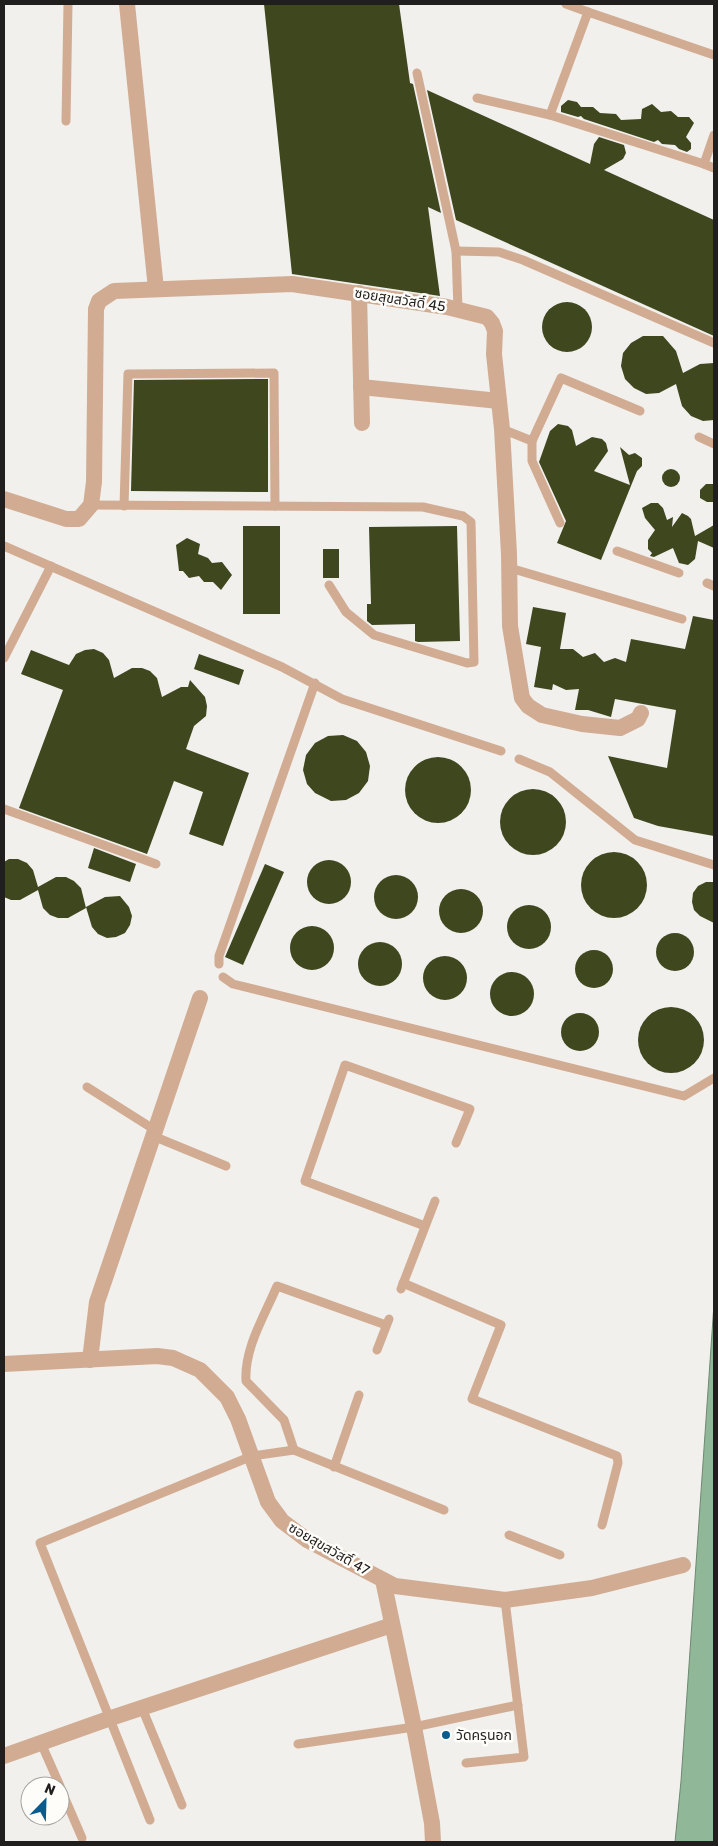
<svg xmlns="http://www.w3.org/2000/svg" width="718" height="1846" viewBox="0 0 718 1846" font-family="Rubik,'Noto Sans Thai',sans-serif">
  <rect width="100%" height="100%" fill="#f1f0ec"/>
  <polygon fill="#90b797" stroke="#6e8973" points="714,1304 714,1842 675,1842 681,1781"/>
  <g fill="#3f471f">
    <polygon points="264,4 399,4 410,83 413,84 441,213 428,207 440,296 292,274"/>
    <polygon points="427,90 590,164 594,144 599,137 624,145 626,153 623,159 604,170 714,220 714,336 456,220"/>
    <polygon points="568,100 577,102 581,107 593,107 600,113 616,114 621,120 641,119 642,109 652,104 661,112 671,111 678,117 689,117 694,123 686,137 691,143 691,149 687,152 679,149 675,145 662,144 658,140 654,142 584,119 581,116 578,117 561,112 561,106"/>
    <circle cx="567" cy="327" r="25"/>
    <polygon points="643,336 663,336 676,351 683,373 700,364 714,363 714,420 703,421 691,416 682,406 676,384 659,393 646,394 634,388 625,379 621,366 623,353 631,343"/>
    <polygon points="268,379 268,492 131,491 134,380"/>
    <polygon points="558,424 568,426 572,430 576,446 592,437 602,439 606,443 608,451 594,471 630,485 620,447 629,455 635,453 642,458 642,466 637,471 601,560 557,543 566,521 539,462 550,431"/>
    <circle cx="671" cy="478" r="9"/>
    <polygon points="706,484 714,484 714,502 707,502 700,498 700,490"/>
    <polygon points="651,503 658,503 663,508 667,520 673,517 672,527 682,513 688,516 691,519 695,536 714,525 714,548 698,541 695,559 688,565 679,563 673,548 654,557 650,556 652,553 648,549 648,540 655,530 645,518 642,508"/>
    <rect x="243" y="526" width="37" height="88"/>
    <polygon points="457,526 460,641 418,642 415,641 415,624 372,625 367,621 367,604 371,604 369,527"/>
    <polygon points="187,538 200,544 198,554 208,558 212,563 222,562 232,575 221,590 213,582 204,582 199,576 189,578 183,571 179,571 176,545"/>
    <rect x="323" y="549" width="16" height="29"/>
    <polygon points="533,607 566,613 560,649 573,649 583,657 595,653 604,662 615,658 626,662 631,639 685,649 693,616 714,620 714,836 658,826 634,818 608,756 667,768 676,710 615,699 611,717 588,710 575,710 579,689 566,690 553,684 552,690 534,687 541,647 526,644"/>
    <polygon points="94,649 103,653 109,660 114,678 132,668 142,668 150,671 157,678 162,697 181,687 188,687 190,680 205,697 207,706 206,716 194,726 186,749 249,773 223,846 189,834 203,792 174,781 147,854 19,808 63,690 21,674 31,650 69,665 76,654 85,650"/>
    <polygon points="199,654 244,670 239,685 194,669"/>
    <polygon points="343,735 357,741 366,752 370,766 368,781 359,793 346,800 331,801 315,793 307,784 303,770 306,755 315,743 328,736"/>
    <circle cx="438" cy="790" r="33"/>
    <circle cx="533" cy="822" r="33"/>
    <polygon points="94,848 136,864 130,882 88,868"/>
    <circle cx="614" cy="885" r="33"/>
    <polygon points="9,859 18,859 27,863 33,870 38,887 56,877 66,877 74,881 81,888 86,908 68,918 58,918 50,915 43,908 38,890 20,900 11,900 4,897 4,862"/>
    <circle cx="329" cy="882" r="22"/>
    <polygon points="265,864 284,872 243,965 225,957"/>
    <circle cx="396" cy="897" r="22"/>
    <polygon points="706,882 714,882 714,923 700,916 694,910 692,902 693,893 698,886"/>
    <circle cx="461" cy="911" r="22"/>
    <polygon points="120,896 129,907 132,916 130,925 125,933 116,937 107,938 98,934 92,927 86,907 105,897"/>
    <circle cx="529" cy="927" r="22"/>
    <circle cx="312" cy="948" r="22"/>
    <circle cx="675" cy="952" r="19"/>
    <circle cx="380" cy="964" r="22"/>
    <circle cx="594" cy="969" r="19"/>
    <circle cx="445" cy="978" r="22"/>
    <circle cx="512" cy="994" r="22"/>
    <circle cx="671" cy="1040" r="33"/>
    <circle cx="580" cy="1032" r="19"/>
  </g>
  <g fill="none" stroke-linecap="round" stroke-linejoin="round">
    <g stroke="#d1ac93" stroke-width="9">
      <polyline points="566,4 588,12"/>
      <polyline points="417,73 456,251 458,309"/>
      <polyline points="477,98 550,115"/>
      <polyline points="66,121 68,4"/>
      <polyline points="714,135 704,164 714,168"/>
      <polyline points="704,164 550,115 588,12 714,55"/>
      <polyline points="456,251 499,252 523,260 714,343"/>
      <polyline points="502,429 532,441 561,378 640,411"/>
      <polyline points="699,437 714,444"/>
      <polyline points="532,441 532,461 560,523"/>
      <polyline points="91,505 423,507 463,516 471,522 474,662 467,663 374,635 346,612 329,585"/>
      <polyline points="124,506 128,374 274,373 275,506"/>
      <polyline points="4,546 282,667 342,699 501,751"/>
      <polyline points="617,551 679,573"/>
      <polyline points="510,568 682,619"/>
      <polyline points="707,583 714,586"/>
      <polyline points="4,658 51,566"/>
      <polyline points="519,759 550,772 635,840 714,865"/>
      <polyline points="4,809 156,864"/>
      <polyline points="219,964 219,956 315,683"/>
      <polyline points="223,977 233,984 684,1096 714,1078"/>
      <polyline points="87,1087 155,1130"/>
      <polyline points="153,1136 226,1166"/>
      <polyline points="425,1226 305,1181 345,1065 470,1109 456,1143"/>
      <polyline points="403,1283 501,1325 472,1399 617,1456 618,1463 602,1525"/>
      <polyline points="401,1289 435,1201"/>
      <polyline points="377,1350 389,1319"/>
      <path d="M294,1450l-10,-30 -38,-39c-2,-33 19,-66 31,-95l109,39"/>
      <polyline points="334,1467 359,1395"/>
      <polyline points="509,1535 560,1555"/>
      <polyline points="142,1708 182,1805"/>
      <polyline points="41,1743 60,1786"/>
      <polyline points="298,1744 414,1727 518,1705"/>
      <polyline points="466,1763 524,1757 505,1600"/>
      <polyline points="60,1787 82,1838"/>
      <polyline points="150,1820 40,1543 252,1456 294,1450 444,1510"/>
    </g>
    <g stroke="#d1ac93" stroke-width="16">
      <polyline points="127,4 156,289"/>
      <polyline points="359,293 362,423"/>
      <polyline points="361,387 499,401"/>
      <polyline points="4,499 66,519 79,519 91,505 94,482 96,309 99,301 114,291 292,284 447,307 487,317 492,323 495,331 494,354 502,429 509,554 510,626 522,698 528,706 542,715 582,724 620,728 638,719 641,713"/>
      <polyline points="90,1360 97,1302 200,998"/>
      <polyline points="4,1364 157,1356 173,1358 200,1370 227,1397 238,1419 268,1502 282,1521 307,1540 395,1586 505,1600 592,1588 683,1565"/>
      <polyline points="383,1580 414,1727 432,1823 433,1842"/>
      <polyline points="4,1756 108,1719 392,1625"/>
    </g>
  </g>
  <circle fill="#0a5c8e" stroke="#fefdfa" stroke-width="2" cx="446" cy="1735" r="5"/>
  <g text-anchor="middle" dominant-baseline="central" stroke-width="5" stroke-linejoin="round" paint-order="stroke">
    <g font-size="14" fill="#201f1e" stroke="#fefdfa">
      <text transform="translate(400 300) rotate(9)">ซอยสุขสวัสดิ์ 45</text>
      <text transform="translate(329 1549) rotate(30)">ซอยสุขสวัสดิ์ 47</text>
    </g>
    <g font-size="14" fill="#201f1e" stroke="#fefdfa" text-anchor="start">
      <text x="456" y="1735">วัดครุนอก</text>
    </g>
  </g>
  <rect width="718" height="1846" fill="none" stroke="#201f1e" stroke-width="10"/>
  <g transform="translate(45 1801) rotate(23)"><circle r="24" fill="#fefdfa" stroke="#a5a4a2"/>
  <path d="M0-4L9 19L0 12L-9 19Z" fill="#0a5c8e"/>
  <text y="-8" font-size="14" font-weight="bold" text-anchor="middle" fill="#201f1e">N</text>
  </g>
</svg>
